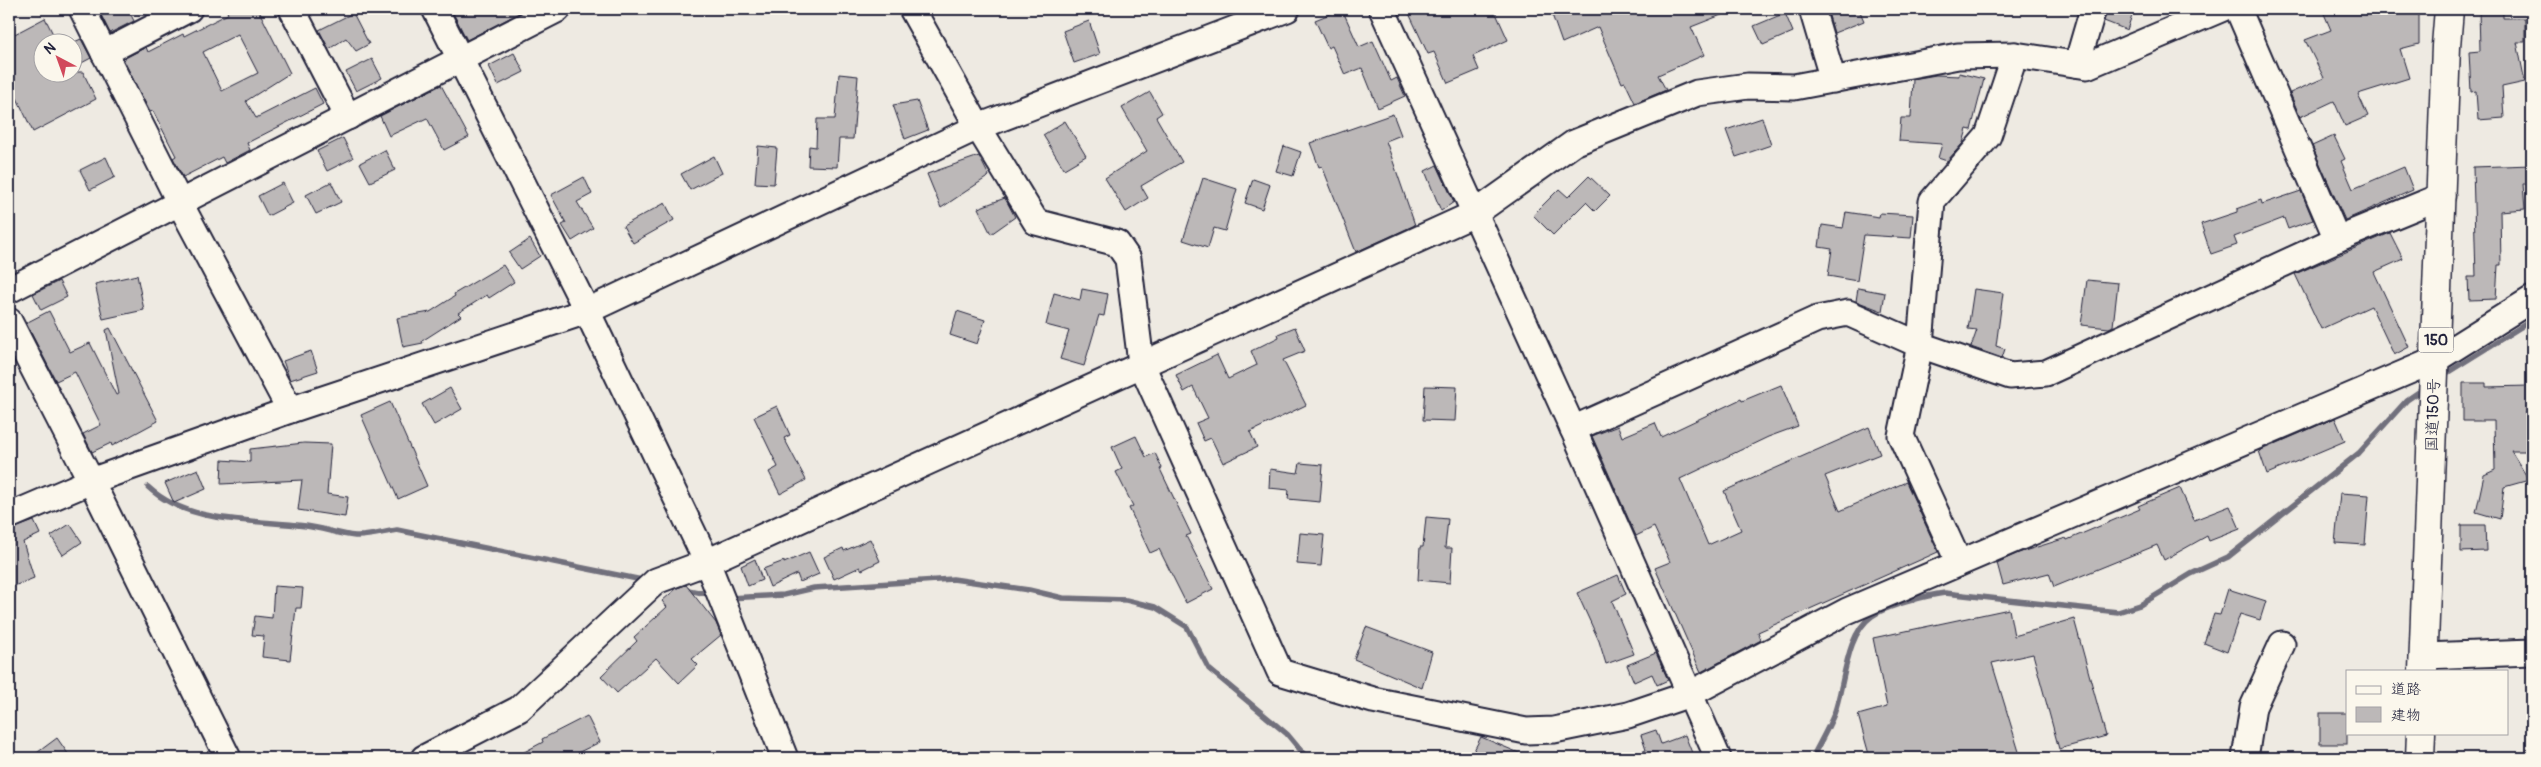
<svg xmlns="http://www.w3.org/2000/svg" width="2541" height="767" viewBox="0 0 2541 767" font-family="Pangolin,'Klee One',sans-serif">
  <rect width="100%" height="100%" fill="#eeeae2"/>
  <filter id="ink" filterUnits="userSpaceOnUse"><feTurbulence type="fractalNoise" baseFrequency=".02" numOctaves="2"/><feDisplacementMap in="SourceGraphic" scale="10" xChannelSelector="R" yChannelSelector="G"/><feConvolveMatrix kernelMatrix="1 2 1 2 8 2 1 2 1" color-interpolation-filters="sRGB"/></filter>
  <g filter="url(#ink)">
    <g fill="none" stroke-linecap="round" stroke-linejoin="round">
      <g stroke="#716f7c" stroke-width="5.5">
        <polyline points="2442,376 2532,320"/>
        <path d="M148,487c41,38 105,32 158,39 16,2 32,8 49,10 13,1 28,-4 42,-6l250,51"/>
        <polyline points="668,586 713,595"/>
        <polyline points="729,598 784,595 814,588 953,579 1029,590 1063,598 1126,600 1155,607 1187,627 1209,669 1287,734 1307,758"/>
        <path d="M1812,758c7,-14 16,-29 22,-44 11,-29 11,-79 38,-98 13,-10 56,-21 73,-23l173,19 22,-7 51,-31 37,-17 131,-104 48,-53 19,-13"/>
      </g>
    </g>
    <g fill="#bcb8b8" stroke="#22223b" fill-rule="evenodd">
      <polygon points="98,9 128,9 134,21 110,33"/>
      <path d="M226,9h32l32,64 -44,28 10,17 59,-30 8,16 -76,39 3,7 -25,13 -3,-6 -39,20 -10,-19 3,-2 -23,-45 -3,1 -27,-53 23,-12 2,5 35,-18 1,2 44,-22zM238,34l20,39 -36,18 -19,-39z"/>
      <polygon points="451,9 527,9 467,40"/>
      <polygon points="1342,9 1359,47 1373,41 1391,81 1397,78 1405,96 1378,108 1362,68 1345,75 1332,46 1328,48 1315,20"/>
      <polygon points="1407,9 1494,9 1508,40 1473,56 1479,70 1448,83 1434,52 1428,54"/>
      <polygon points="1550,9 1734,9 1734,10 1691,27 1704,55 1658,75 1666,90 1635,103 1625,82 1622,83 1598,27 1562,43"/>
      <polygon points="1827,9 1859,9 1864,21 1834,33"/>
      <polygon points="2107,9 2134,9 2127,30 2104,21"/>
      <polygon points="2322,9 2419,9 2419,44 2400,49 2409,78 2358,94 2368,116 2345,126 2334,101 2300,117 2290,93 2324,78 2305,40 2331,30"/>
      <polygon points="2479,9 2503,9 2503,18 2525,18 2525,42 2517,42 2525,82 2502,87 2504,118 2478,120 2476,91 2471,92 2469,52 2480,51"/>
      <polygon points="353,13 369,44 356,51 346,38 329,49 319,30"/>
      <polygon points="1785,13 1793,32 1763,45 1754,26"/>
      <polygon points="45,18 55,38 42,42 42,72 83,72 96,99 33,132 17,98 9,102 9,37"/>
      <polygon points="1089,21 1100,54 1074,63 1063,31"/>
      <polygon points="81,39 91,58 72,68 72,43"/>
      <polygon points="514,53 524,72 498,85 489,66"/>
      <polygon points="372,59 382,78 356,91 346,72"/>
      <polygon points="1959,73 1984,79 1971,130 1967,129 1963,143 1947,161 1938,158 1942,144 1899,141 1901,118 1911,118 1913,79 1936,75 1959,76"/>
      <polygon points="839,74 858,76 853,139 839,139 837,167 808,166 809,146 816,147 817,119 835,119"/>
      <polygon points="441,85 469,137 444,150 427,118 389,136 380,116"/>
      <polygon points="1150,92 1162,113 1156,117 1182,162 1141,186 1148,198 1126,212 1105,178 1147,151 1122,108"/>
      <polygon points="917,101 928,130 905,139 893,105"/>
      <polygon points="1393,114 1401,135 1386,141 1415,225 1356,252 1322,166 1319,167 1310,143"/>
      <polygon points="1762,118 1771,145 1736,157 1726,130"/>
      <polygon points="1065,121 1086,156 1064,169 1043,135"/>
      <polygon points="2334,136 2345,159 2341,161 2353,189 2404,167 2413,190 2345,220 2312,146"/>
      <polygon points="343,138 353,158 327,171 317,151"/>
      <polygon points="758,146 777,148 774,184 755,183"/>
      <polygon points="1284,146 1301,152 1293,176 1276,171"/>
      <polygon points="385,150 395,170 370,182 360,163"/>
      <polygon points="714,156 722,173 690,190 681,174"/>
      <polygon points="979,156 989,176 941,208 927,174"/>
      <polygon points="106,157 115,177 90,190 80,170"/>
      <polygon points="1437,165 1454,202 1441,211 1425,171"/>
      <polygon points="2532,165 2532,184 2523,184 2525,209 2500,211 2501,265 2498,265 2496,299 2469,300 2468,277 2476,277 2473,167"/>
      <polygon points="1589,176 1610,196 1595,211 1586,202 1553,235 1533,215 1559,189 1568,197"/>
      <polygon points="584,177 592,194 577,202 593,228 572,241 562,225 566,223 551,195"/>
      <polygon points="1203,178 1237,189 1225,231 1214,228 1208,248 1183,240"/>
      <polygon points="1253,179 1270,185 1262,209 1245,203"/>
      <polygon points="331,182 341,202 316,214 306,195"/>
      <polygon points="283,183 293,203 268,216 258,196"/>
      <polygon points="2301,191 2313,220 2288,229 2284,218 2234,237 2237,245 2211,254 2201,224 2237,212 2237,209 2261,200 2262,204"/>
      <polygon points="1005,198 1015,217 991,234 978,208"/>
      <polygon points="665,203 674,220 633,243 623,226"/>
      <polygon points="1846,212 1879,217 1880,213 1913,215 1911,238 1864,235 1857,281 1828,276 1832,249 1819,247 1822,225 1843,228"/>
      <polygon points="2390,233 2403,259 2374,272 2409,347 2394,355 2371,306 2321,329 2295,274"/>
      <polygon points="530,239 540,256 520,269 509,253"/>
      <polygon points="503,265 514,282 489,298 487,295 458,313 461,316 422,341 423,343 403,347 397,318 430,312 455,296 454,294"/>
      <polygon points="137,275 144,310 103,319 95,284"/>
      <polygon points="2087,280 2118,283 2113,326 2109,328 2081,325"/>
      <polygon points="59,281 67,297 41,310 33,294"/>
      <polygon points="1858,288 1885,293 1882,311 1856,301"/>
      <polygon points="1082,289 1108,294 1104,316 1099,315 1084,366 1060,359 1069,331 1046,325 1054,293 1080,300"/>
      <polygon points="1974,289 2003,293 1996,346 2005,349 2002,358 1971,347 1977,330 1968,329"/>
      <polygon points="49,311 70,352 90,343 116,395 119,394 106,330 110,328 158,421 112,446 111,443 92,452 83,434 101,425 75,372 56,381 26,323"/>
      <polygon points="957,311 985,320 977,344 950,335"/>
      <polygon points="1295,327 1305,351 1283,360 1306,405 1250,432 1257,447 1223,463 1211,438 1204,441 1196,423 1208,418 1193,387 1184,392 1176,375 1217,355 1228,379 1257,365 1251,351 1279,337 1278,334"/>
      <polygon points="311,351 318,371 290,380 283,361"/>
      <polygon points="2463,383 2486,383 2486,387 2530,386 2531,412 2526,412 2526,451 2511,451 2529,480 2504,487 2500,519 2476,512 2484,475 2495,470 2494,421 2463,421"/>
      <polygon points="1781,385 1798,426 1768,437 1680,479 1708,545 1741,530 1724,491 1869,427 1880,454 1825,476 1840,511 1906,482 1938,552 1758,632 1761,640 1701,672 1655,568 1670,562 1654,527 1636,536 1592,436 1618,426 1622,437 1655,423 1661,437 1741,399 1742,401"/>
      <polygon points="1425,386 1457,387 1455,421 1423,420"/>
      <polygon points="450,388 462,409 434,425 422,404"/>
      <polygon points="390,402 427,486 398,499 361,415"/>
      <polygon points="777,406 790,435 784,438 806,480 780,494 769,472 778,467 754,417"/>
      <polygon points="2335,418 2345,441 2267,474 2259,451"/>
      <polygon points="1136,436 1146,457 1155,453 1162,468 1160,469 1191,534 1186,536 1213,589 1186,603 1159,549 1150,553 1129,508 1133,506 1116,472 1122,469 1112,447"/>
      <polygon points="304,443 331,444 327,494 348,497 345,517 298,510 302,480 221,484 222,460 250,462 250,449"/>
      <polygon points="1300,463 1323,465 1320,502 1288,499 1289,490 1269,488 1270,469 1298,473"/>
      <polygon points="198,469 206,489 174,503 165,483"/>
      <polygon points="2180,488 2194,520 2230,506 2240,529 2209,541 2207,536 2164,560 2157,545 2054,587 2049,573 2003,585 1997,563 2018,553 2066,538 2067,540 2140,509 2138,506"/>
      <polygon points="2340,493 2369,495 2365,545 2335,543"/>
      <polygon points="1426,517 1448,519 1445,548 1452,548 1450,583 1418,580 1420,547 1423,547"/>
      <polygon points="34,521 40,534 23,542 34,578 9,588 9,530"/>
      <polygon points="70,524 82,542 63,555 51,536"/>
      <polygon points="2461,525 2485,525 2486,551 2461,552"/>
      <polygon points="1300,533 1324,535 1321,566 1297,564"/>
      <polygon points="870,539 880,561 862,570 860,567 834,579 824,557 843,548 844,551"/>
      <polygon points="809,552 819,574 800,582 797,574 770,587 763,569 784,561 784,563"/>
      <polygon points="755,559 762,580 748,586 741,566"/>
      <polygon points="1618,575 1626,594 1612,601 1634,654 1606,664 1599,641 1577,593"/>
      <polygon points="686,585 716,623 721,635 692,659 698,665 679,683 656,658 617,693 601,676 637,641 634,637 667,607 662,601 677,588"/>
      <polygon points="274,586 303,588 301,608 296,608 290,660 262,657 264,636 252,635 255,616 272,618"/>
      <polygon points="2228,589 2266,601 2260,620 2240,614 2227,652 2204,643 2214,614 2220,615"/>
      <polygon points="2009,609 2014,636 2074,619 2106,736 2059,749 2033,654 1992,663 2020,755 2009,758 1870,758 1858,715 1887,707 1873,638"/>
      <polygon points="1366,627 1432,652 1422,688 1354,659"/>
      <polygon points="1656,653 1668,680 1657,685 1652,674 1634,682 1627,665"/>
      <rect x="2320" y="713" width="27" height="31"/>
      <polygon points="587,716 600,742 567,758 513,758 543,742 542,739"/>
      <polygon points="1656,730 1661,744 1685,735 1694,758 1628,758 1646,750 1641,735"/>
      <polygon points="1481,737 1531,758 1470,758"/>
      <polygon points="57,738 71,758 30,758"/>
    </g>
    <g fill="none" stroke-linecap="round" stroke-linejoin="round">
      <g stroke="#22223b" stroke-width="29">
        <g id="minor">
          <polyline points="82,9 185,213 290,410"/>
          <polyline points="292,9 348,117"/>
          <polyline points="435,9 587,311 707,562 785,758"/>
          <polyline points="912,9 978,127 1036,222 1117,243 1128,259 1141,363 1280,672 1373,700 1526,731 1554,730 1628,715 1690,694 1847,611 2435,360 2532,299"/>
          <polyline points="1382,9 1573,429 1718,758"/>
          <polyline points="1812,9 1833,80"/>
          <polyline points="2238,9 2337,239"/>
          <polyline points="104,53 189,9"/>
          <polyline points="2077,64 2093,9"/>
          <polyline points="9,290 558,9"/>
          <polyline points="9,321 91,481 228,758"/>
          <polyline points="1573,429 1817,319 1848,313 1920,345 2010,376 2046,373 2337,239 2442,196"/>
          <polyline points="9,516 91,481 290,410 587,311 978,127 1287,9"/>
          <polyline points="1959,563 1901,436 1920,345 1932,201 1988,136 2015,55"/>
          <polyline points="2424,656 2532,652"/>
          <polyline points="424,758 519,709 656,581 707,562 1474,214 1574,143 1697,93 1748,86 1794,87 1958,56 2015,55 2087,66 2221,9"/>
          <polyline points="2245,758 2253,707 2282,644"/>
        </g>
      </g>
      <g stroke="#22223b" stroke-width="31">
        <g id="highway">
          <polyline points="2423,671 2446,46 2449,9"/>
          <polyline points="2420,758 2421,733"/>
        </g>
      </g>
      <use href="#minor" stroke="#fbf7ec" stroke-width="25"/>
      <use href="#highway" stroke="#fbf7ec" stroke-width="28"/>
    </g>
  </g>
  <g text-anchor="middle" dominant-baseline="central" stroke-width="5" stroke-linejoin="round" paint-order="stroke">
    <rect fill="#fbf7ec" stroke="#636270" stroke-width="1" x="2418.5" y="327.5" width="35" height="25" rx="4"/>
    <g font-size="15" font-weight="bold" fill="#22223b">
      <text x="2436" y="340">150</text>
    </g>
    <g font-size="16" fill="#22223b" stroke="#fbf7ec">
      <text transform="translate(2433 415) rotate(-88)">国道150号</text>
    </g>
  </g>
  <rect width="2541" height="767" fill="none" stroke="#fbf7ec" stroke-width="30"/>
  <rect x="15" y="15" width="2511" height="737" fill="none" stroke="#22223b" stroke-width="2" filter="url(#ink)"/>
  <rect x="2346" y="670" width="162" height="65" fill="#fbf7ec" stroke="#a4a2a5"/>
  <rect x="2356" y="686" width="25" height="8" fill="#fbf7ec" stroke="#a4a2a5"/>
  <text x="2391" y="694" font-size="15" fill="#22223b">道路</text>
  <rect x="2356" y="707" width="25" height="15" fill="#bcb8b8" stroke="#a4a2a5"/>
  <text x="2391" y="720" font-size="15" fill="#22223b">建物</text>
  <g transform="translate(58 58) rotate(319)"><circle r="24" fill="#fbf7ec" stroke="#a4a2a5"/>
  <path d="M0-4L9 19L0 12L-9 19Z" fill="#d1495b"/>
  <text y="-8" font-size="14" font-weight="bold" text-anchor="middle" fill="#22223b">N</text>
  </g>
</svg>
